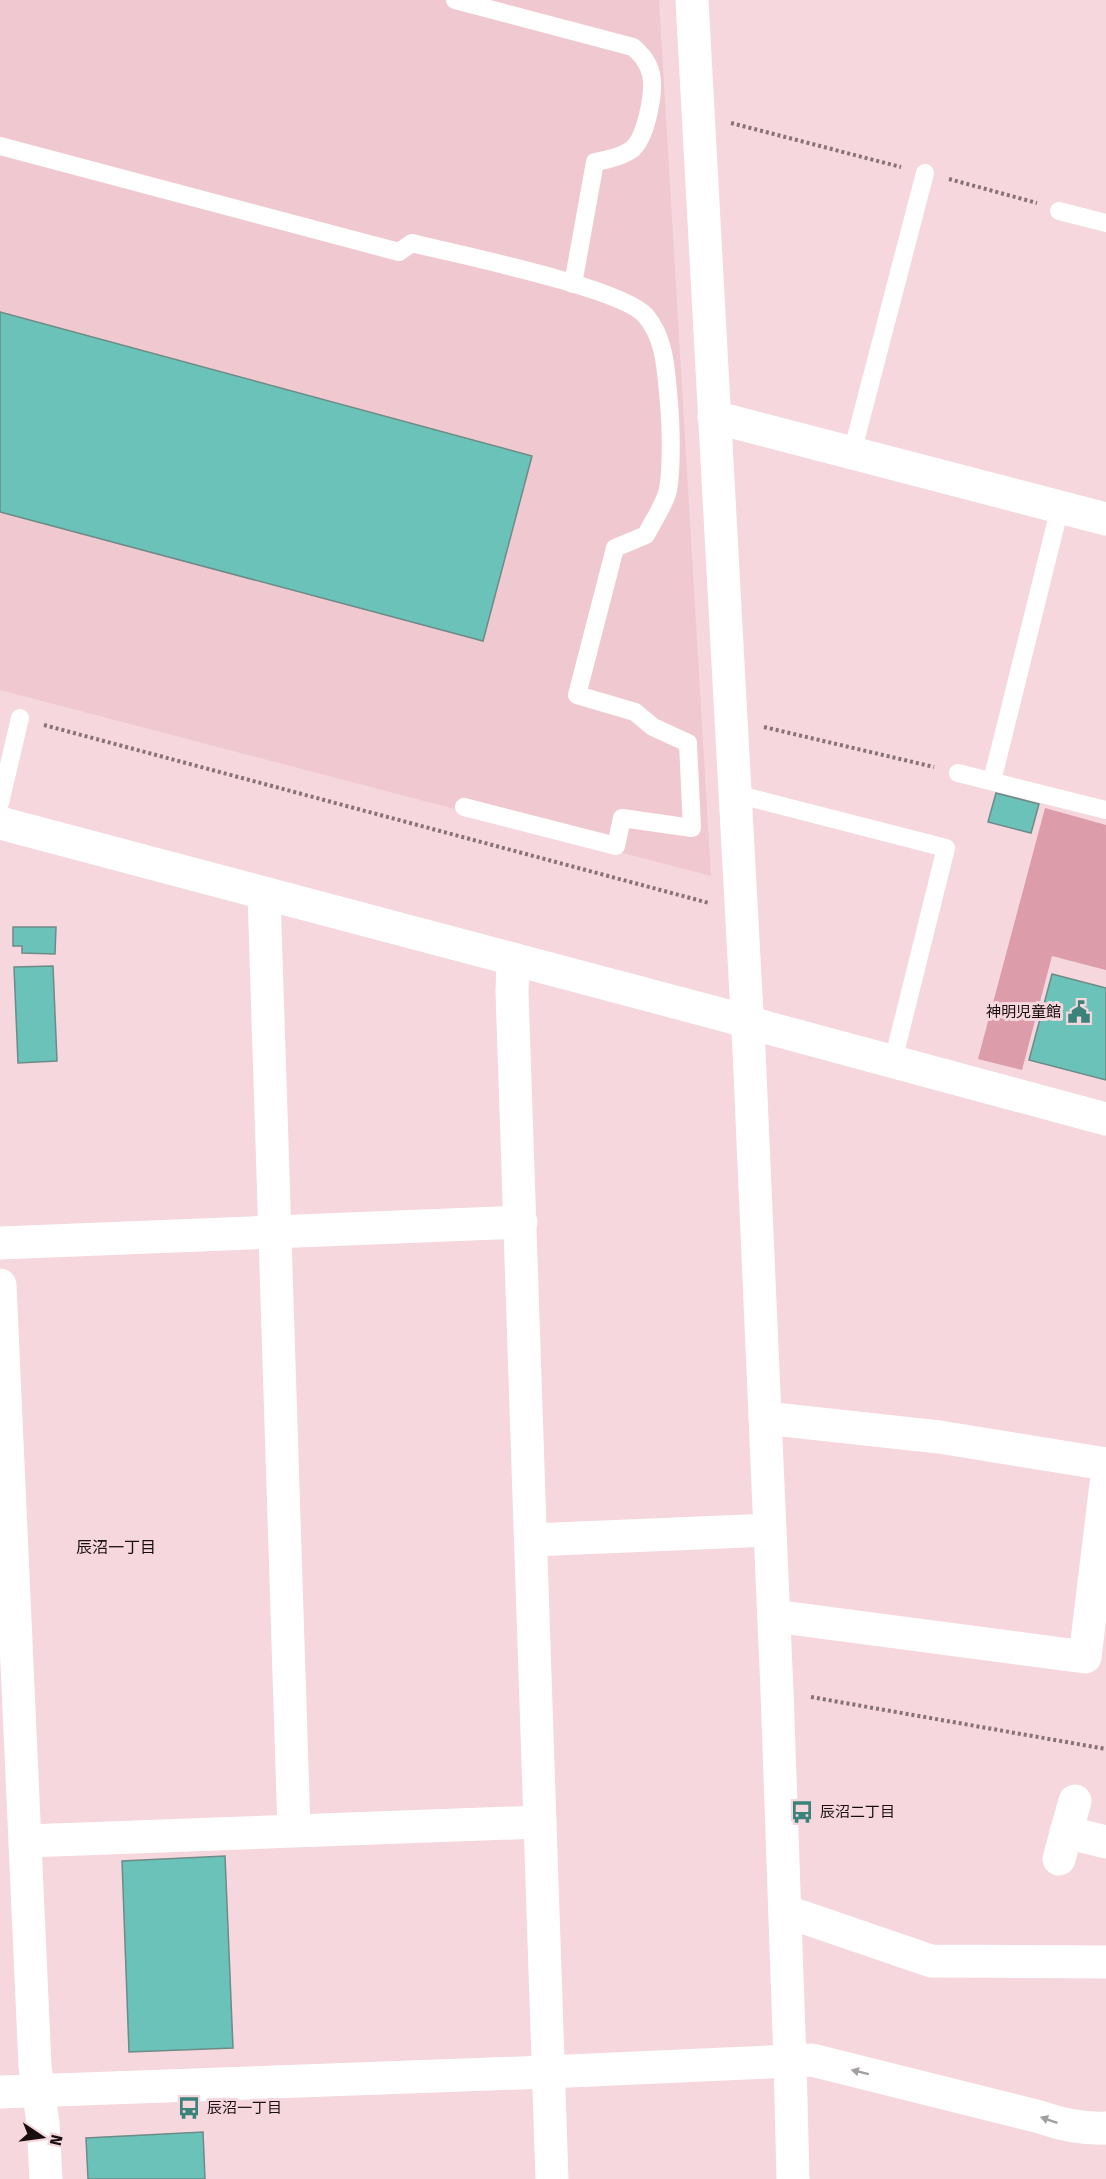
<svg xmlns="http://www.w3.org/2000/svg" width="1106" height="2179" viewBox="0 0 1106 2179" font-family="'Fira Sans','Noto Sans JP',sans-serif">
  <rect width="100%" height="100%" fill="#f5d7dd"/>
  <polygon fill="#f0c9d0" points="0,0 659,0 711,876 0,690"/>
  <polygon fill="#dc9caa" points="1045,808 1106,825 1106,970 1052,956 1022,1070 978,1059"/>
  <g fill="#6ac2b8" stroke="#6d8b87" stroke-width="1.5">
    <polygon points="0,312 532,456 483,641 0,512"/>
    <polygon points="996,793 1039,804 1031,833 988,822"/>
    <polygon points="13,927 56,927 55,954 22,953 22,946 13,946"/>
    <polygon points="53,966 57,1061 18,1063 14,967"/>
    <polygon points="1052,974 1106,988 1106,1080 1029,1060"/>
    <polygon points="225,1856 233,2048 129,2052 122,1861"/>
    <polygon points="203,2132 205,2179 88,2179 86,2138"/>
  </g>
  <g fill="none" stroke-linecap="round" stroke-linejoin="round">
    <g stroke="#877377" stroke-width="4" stroke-dasharray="3 3" stroke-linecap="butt">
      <polyline points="731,123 901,167"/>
      <polyline points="949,179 1037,203"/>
      <polyline points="44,725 709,903"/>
      <polyline points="764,727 934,767"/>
      <polyline points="811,1697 1106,1749"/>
    </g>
    <g stroke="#fff" stroke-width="18">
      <path d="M455,0l178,47c9,8 15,15 18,27 4,18 -5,65 -20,76 -10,7 -25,10 -36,12l-22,122"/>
      <path d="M0,146l399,106 13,-9c43,11 211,45 234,73 20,24 20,57 23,87 2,23 3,64 -1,87 -3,14 -15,31 -22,45l-31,13 -38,147 58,17 18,15 35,16 4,85 -70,-10 -6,28 -152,-39"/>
      <polyline points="1059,211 1106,223"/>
      <polyline points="852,453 925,173"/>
      <polyline points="958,773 1106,810"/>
      <polyline points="992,781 1060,507"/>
      <polyline points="736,794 946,848 893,1061"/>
      <polyline points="0,803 20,718"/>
    </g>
    <g stroke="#fff" stroke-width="33">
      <polyline points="714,417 1106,519"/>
      <polyline points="0,823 720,1014 772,1029 1106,1119"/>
      <polyline points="264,894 294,1830"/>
      <polyline points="0,1243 521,1222"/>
      <polyline points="765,1418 939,1437 1106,1464"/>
      <polyline points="531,1540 770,1530"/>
      <polyline points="774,1616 1085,1657 1106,1484"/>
      <polyline points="1066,1832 1106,1842"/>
      <polyline points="27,1841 540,1822"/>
      <polyline points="1059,1859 1075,1801"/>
      <polyline points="785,1911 931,1961 1106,1962"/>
      <path d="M793,2179l-3,-118 22,-1 228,57c22,8 42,12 66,11"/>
    </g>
    <g stroke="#fff" stroke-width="33">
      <polyline points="513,959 512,992 552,2179"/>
      <polyline points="0,1285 35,2066 43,2123 46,2179"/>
      <polyline points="0,2092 547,2072 790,2061 777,1691 749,1050 692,0"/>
    </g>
  </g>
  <defs><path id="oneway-solid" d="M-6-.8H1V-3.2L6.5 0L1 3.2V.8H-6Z" transform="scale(1.5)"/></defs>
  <g fill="#a39fa0">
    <use href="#oneway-solid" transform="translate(860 2072) rotate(-166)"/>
    <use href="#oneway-solid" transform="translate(1049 2120) rotate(-161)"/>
  </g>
  <defs>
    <g id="civic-bare" transform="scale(1.8)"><path d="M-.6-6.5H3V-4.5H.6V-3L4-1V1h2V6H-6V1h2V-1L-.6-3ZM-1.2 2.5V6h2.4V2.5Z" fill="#3b827a" stroke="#f5d7dd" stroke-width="2.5" paint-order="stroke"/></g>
    <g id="bus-bare" transform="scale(1.8)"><path d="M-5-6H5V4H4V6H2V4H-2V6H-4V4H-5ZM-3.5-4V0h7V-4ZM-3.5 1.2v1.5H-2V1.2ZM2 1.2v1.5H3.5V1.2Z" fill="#3b827a" stroke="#f5d7dd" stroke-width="2.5" paint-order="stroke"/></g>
  </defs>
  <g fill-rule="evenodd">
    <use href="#civic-bare" x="1079" y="1012"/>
    <use href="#bus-bare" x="802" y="1812"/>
    <use href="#bus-bare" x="189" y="2108"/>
  </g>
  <g text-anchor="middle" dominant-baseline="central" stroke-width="6" stroke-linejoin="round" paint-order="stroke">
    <g font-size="15" fill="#190f11" stroke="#f5d7dd" text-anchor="start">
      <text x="1061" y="1012" text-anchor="end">神明児童館</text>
      <text x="820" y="1812">辰沼二丁目</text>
      <text x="207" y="2108">辰沼一丁目</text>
    </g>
    <g font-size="16" fill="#190f11" stroke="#f5d7dd">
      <text x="116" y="1547">辰沼一丁目</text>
    </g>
  </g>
  <g transform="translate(42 2137) rotate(103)" stroke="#f5d7dd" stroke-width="4.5" paint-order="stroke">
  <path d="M0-4.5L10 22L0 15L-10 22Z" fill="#190f11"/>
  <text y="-9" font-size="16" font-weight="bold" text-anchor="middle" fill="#190f11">N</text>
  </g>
</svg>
